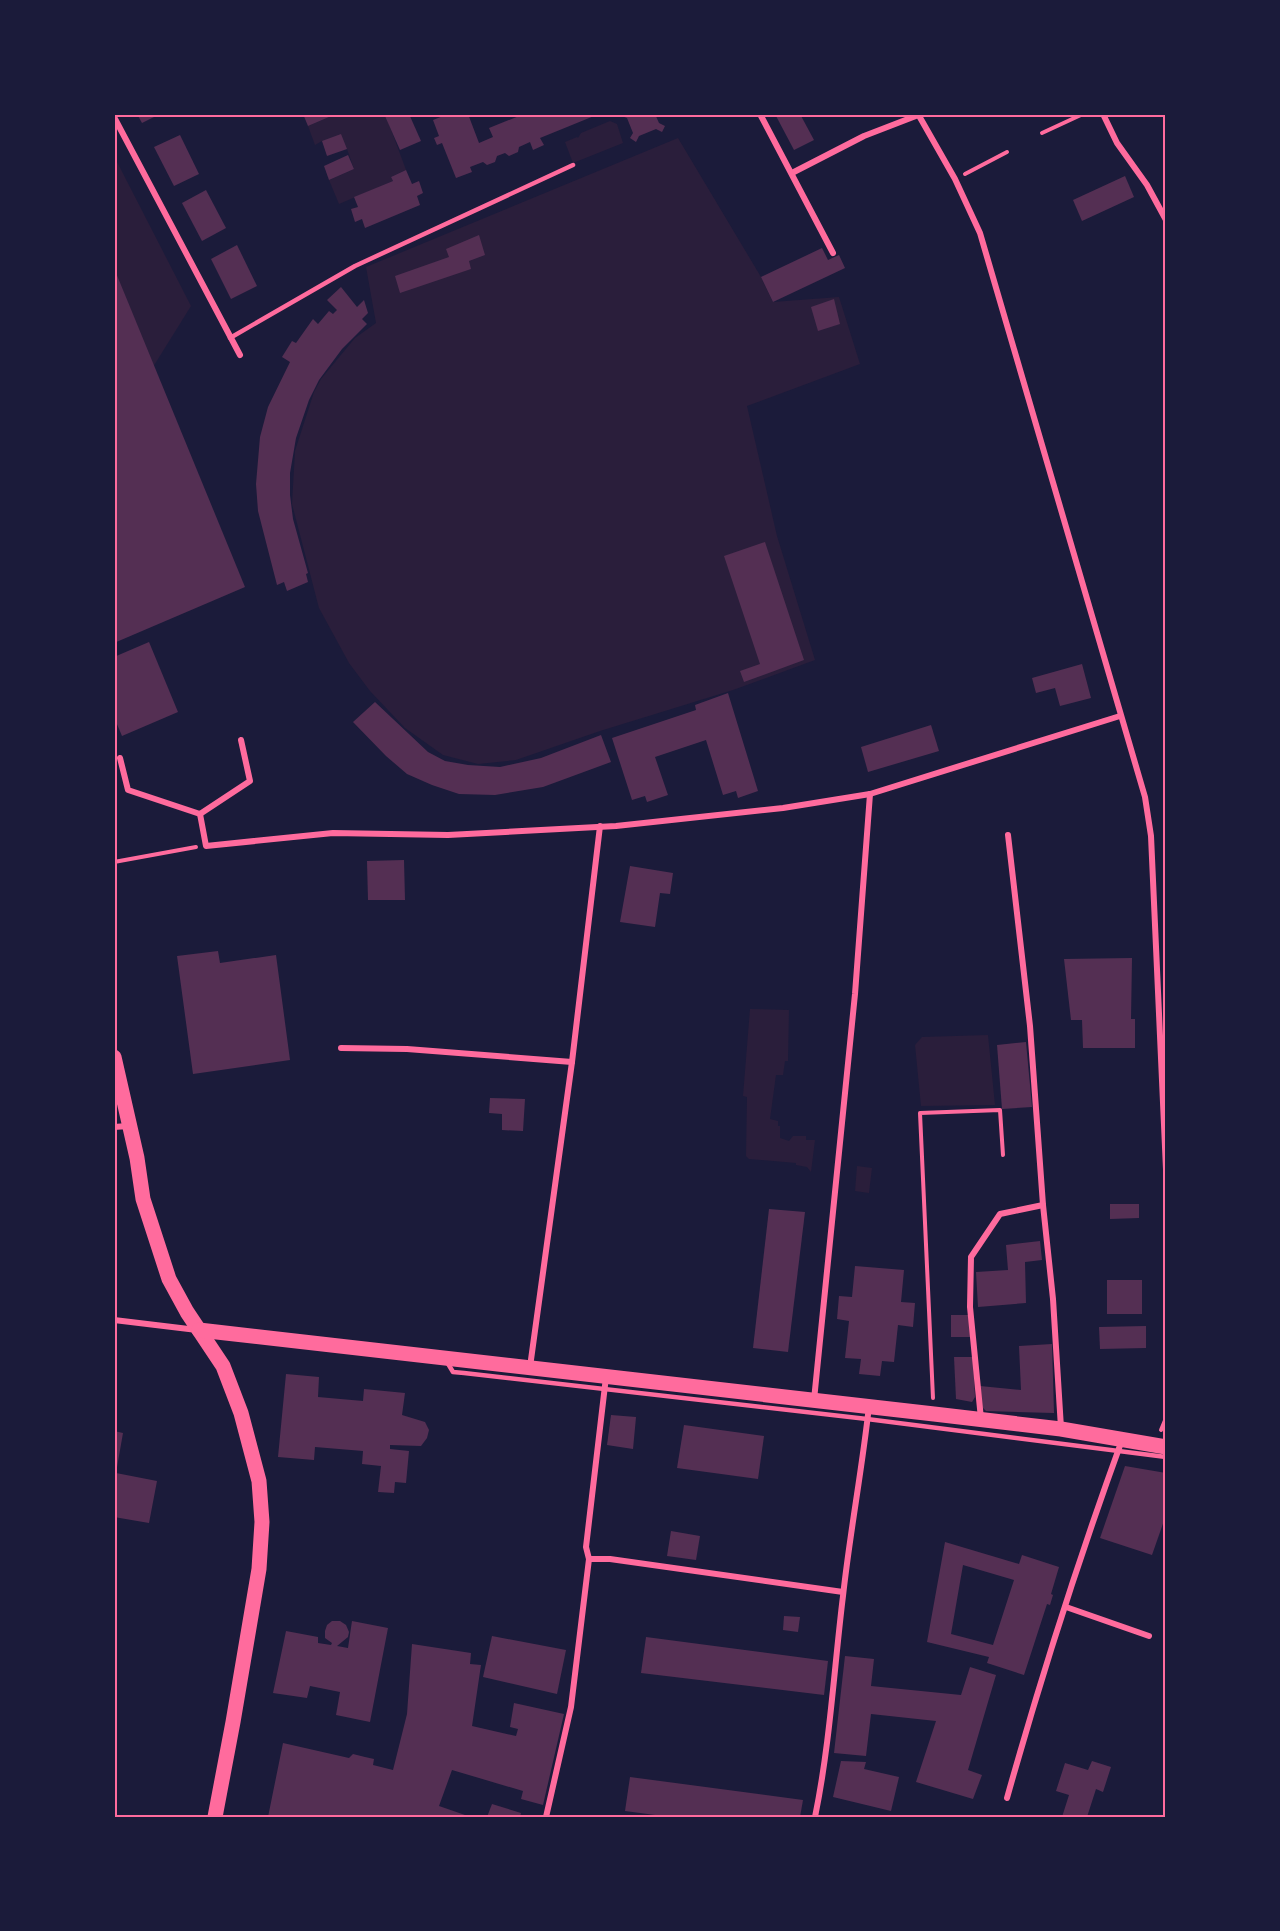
<svg xmlns="http://www.w3.org/2000/svg" width="1280" height="1931" viewBox="0 0 1280 1931" font-family="Ubuntu,sans-serif">
  <rect width="100%" height="100%" fill="#1b1b3a"/>
  <g fill="#2a1e3b">
    <polygon points="336,114 389,114 386,116 406,170 391,177 393,181 339,204 329,180 354,169 347,149 322,141 315,145 308,126"/>
    <polygon points="610,121 617,124 623,143 573,163 565,142 577,137 578,138 581,133"/>
    <polygon points="678,138 761,277 773,302 839,297 860,364 747,406 777,536 815,660 733,690 600,731 516,760 478,764 443,755 405,728 370,691 349,663 319,608 292,504 295,451 314,392 321,379 355,338 376,323 366,267"/>
    <polygon points="114,156 191,306 153,367 114,268"/>
    <polygon points="750,1009 789,1010 788,1061 785,1061 783,1075 776,1075 770,1119 778,1121 778,1126 780,1126 780,1138 789,1141 793,1136 806,1136 806,1140 815,1140 811,1172 807,1167 796,1165 796,1163 749,1159 746,1156 747,1097 743,1096"/>
    <polygon points="988,1035 995,1105 921,1106 915,1045 922,1037"/>
    <polygon points="857,1166 872,1168 869,1193 855,1191"/>
  </g>
  <g fill="#542f53" fill-rule="evenodd">
    <polygon points="137,114 160,114 142,123"/>
    <polygon points="303,114 336,114 308,126"/>
    <polygon points="389,114 409,114 421,141 400,150 385,116"/>
    <polygon points="448,114 468,114 479,143 493,137 489,128 524,114 599,114 540,138 544,145 533,150 530,142 519,147 518,152 509,156 505,153 497,156 495,162 487,165 483,162 470,167 472,172 456,178 442,143 437,145 434,138 439,136 433,120"/>
    <polygon points="616,114 655,114 659,123 665,126 662,132 656,129 639,136 636,142 630,138 633,133 627,118"/>
    <polygon points="775,114 800,114 814,140 794,150"/>
    <polygon points="341,134 347,149 327,156 322,141"/>
    <polygon points="180,135 199,174 174,186 154,147"/>
    <polygon points="348,155 354,169 329,180 324,166"/>
    <polygon points="406,170 412,184 419,181 423,193 417,196 420,205 365,228 362,219 355,222 351,209 358,207 354,197 393,181 391,177"/>
    <polygon points="1125,176 1134,197 1082,221 1073,200"/>
    <polygon points="206,190 226,228 202,241 182,203"/>
    <polygon points="479,235 485,255 469,261 471,269 400,293 395,276 449,257 446,249"/>
    <polygon points="237,245 257,286 231,299 211,259"/>
    <polygon points="822,248 828,260 839,255 845,268 773,302 761,277"/>
    <polygon points="114,268 245,587 114,643"/>
    <polygon points="341,287 357,307 364,300 368,313 362,319 367,324 342,349 319,380 309,400 296,438 290,473 290,495 293,519 308,573 306,574 308,582 287,591 284,582 277,585 258,511 256,484 260,437 268,407 290,362 282,357 292,341 296,343 313,319 318,324 329,311 333,314 337,310 327,300"/>
    <polygon points="834,299 840,324 818,331 811,307"/>
    <polygon points="765,542 804,660 744,682 740,671 760,664 724,556"/>
    <polygon points="149,642 178,712 122,736 114,717 114,657"/>
    <polygon points="1082,664 1091,698 1060,706 1055,688 1036,693 1032,678"/>
    <polygon points="728,693 758,791 738,798 736,791 723,795 706,740 655,757 668,795 647,802 645,796 632,800 612,738 696,710 695,705"/>
    <polygon points="375,702 428,752 445,761 468,765 500,767 541,758 601,735 611,762 543,787 495,795 459,794 432,785 407,774 386,756 353,722"/>
    <polygon points="931,725 939,751 868,772 861,747"/>
    <polygon points="404,860 405,900 368,900 367,861"/>
    <polygon points="630,866 673,873 670,894 660,893 655,927 620,922"/>
    <polygon points="218,951 220,963 276,955 290,1060 193,1074 177,956"/>
    <polygon points="1132,958 1131,1019 1135,1019 1135,1048 1083,1048 1082,1020 1071,1020 1064,959"/>
    <polygon points="1026,1042 1032,1107 1002,1109 997,1045"/>
    <polygon points="490,1098 525,1099 523,1131 502,1130 502,1114 489,1113"/>
    <polygon points="1110,1204 1139,1204 1139,1218 1110,1219"/>
    <polygon points="769,1209 805,1212 788,1352 753,1348"/>
    <polygon points="1040,1241 1042,1260 1025,1262 1026,1303 978,1307 976,1272 1008,1270 1006,1245"/>
    <polygon points="855,1266 904,1270 901,1302 915,1303 913,1327 898,1325 894,1362 882,1361 880,1376 859,1374 861,1359 845,1358 849,1321 837,1319 839,1296 852,1297"/>
    <rect x="1107" y="1280" width="35" height="34"/>
    <rect x="951" y="1315" width="20" height="22"/>
    <polygon points="1146,1326 1146,1348 1100,1349 1099,1327"/>
    <polygon points="1052,1344 1054,1413 986,1411 982,1407 980,1386 1021,1390 1019,1346"/>
    <polygon points="954,1357 973,1357 975,1397 972,1402 956,1399"/>
    <polygon points="286,1374 319,1377 318,1397 363,1401 364,1389 405,1393 402,1415 425,1422 429,1430 427,1438 421,1446 390,1445 390,1449 409,1451 406,1483 395,1482 394,1493 378,1492 381,1466 362,1464 363,1451 315,1447 314,1460 278,1457"/>
    <polygon points="611,1415 636,1417 633,1449 607,1445"/>
    <polygon points="684,1425 764,1436 758,1479 677,1468"/>
    <polygon points="114,1431 123,1433 116,1473 157,1481 149,1523 114,1517"/>
    <polygon points="1125,1466 1166,1473 1166,1515 1152,1555 1100,1538"/>
    <polygon points="671,1531 700,1536 696,1560 667,1556"/>
    <path d="M945,1542l74,22 3,-9 37,12 -8,27 2,1 -3,10 -3,-1 -23,71 -37,-12 2,-6 -62,-15zM963,1565l51,15 -21,65 -42,-11z"/>
    <polygon points="784,1616 800,1617 798,1632 783,1630"/>
    <polygon points="332,1621 340,1621 346,1625 349,1632 348,1637 337,1646 348,1648 352,1621 388,1628 370,1722 336,1715 340,1692 310,1686 307,1698 273,1693 286,1631 318,1637 318,1643 331,1645 332,1643 325,1638 325,1631 327,1625"/>
    <polygon points="492,1636 566,1650 557,1694 483,1677"/>
    <polygon points="646,1637 828,1661 824,1695 641,1673"/>
    <polygon points="412,1644 471,1653 470,1664 481,1665 472,1726 516,1736 518,1729 510,1727 514,1703 564,1714 543,1805 521,1799 523,1791 452,1770 439,1806 465,1815 465,1817 268,1817 283,1743 349,1758 353,1754 365,1757 374,1759 373,1765 393,1770 407,1714"/>
    <polygon points="845,1656 874,1659 871,1686 961,1695 970,1667 996,1675 968,1770 982,1775 973,1799 916,1782 936,1721 871,1714 866,1756 834,1753"/>
    <polygon points="841,1761 866,1762 864,1769 899,1777 891,1811 833,1797"/>
    <polygon points="1092,1761 1111,1767 1103,1792 1096,1789 1087,1817 1062,1817 1069,1795 1056,1791 1065,1763 1088,1770"/>
    <polygon points="630,1777 803,1800 800,1817 670,1817 625,1811"/>
    <polygon points="492,1804 521,1813 520,1817 487,1817"/>
  </g>
  <g fill="none" stroke-linecap="round" stroke-linejoin="round">
    <g stroke="#ff6b9d" stroke-width="4">
      <polyline points="1042,133 1083,114"/>
      <polyline points="965,174 1007,152"/>
      <polyline points="114,862 196,847"/>
      <polyline points="933,1398 920,1113 1000,1110 1003,1155"/>
      <polyline points="1161,1430 1166,1418"/>
    </g>
    <g stroke="#ff6b9d" stroke-width="4.5">
      <polyline points="230,338 355,266 573,165"/>
      <polyline points="447,1362 453,1372 464,1373 867,1419 1166,1457"/>
    </g>
    <g stroke="#ff6b9d" stroke-width="6">
      <polyline points="760,114 833,253"/>
      <polyline points="918,114 955,179 980,233 1145,797 1151,836 1166,1169"/>
      <polyline points="1103,114 1117,143 1147,185 1166,220"/>
      <polyline points="114,117 240,355"/>
      <polyline points="792,173 864,136 921,114"/>
      <polyline points="120,758 128,790 200,814 250,781 241,740"/>
      <polyline points="200,814 206,846 333,833 448,835 616,826 783,808 870,794 1120,716"/>
      <polyline points="1008,835 1030,1026 1043,1205 1053,1299 1061,1428"/>
      <polyline points="341,1048 407,1049 572,1062"/>
      <polyline points="114,1127 128,1126"/>
      <polyline points="114,1320 197,1330"/>
      <polyline points="530,1367 572,1062 600,826"/>
      <polyline points="814,1400 855,994 870,794"/>
      <polyline points="981,1419 970,1307 971,1257 1000,1214 1043,1205"/>
      <polyline points="589,1559 610,1559 843,1592"/>
      <polyline points="1066,1607 1149,1636"/>
      <path d="M1007,1798c34,-121 72,-240 115,-358"/>
      <polyline points="546,1817 571,1707 589,1559 586,1547 606,1377"/>
      <path d="M815,1817c15,-73 19,-148 28,-221 7,-64 19,-126 26,-190"/>
    </g>
    <g stroke="#ff6b9d" stroke-width="15">
      <polyline points="114,1057 137,1158 143,1199 169,1279 187,1312 223,1366 241,1413 259,1481 262,1522 259,1569 233,1722 215,1817"/>
      <polyline points="199,1330 934,1414 1061,1429 1166,1447"/>
    </g>
  </g>
  <rect width="1280" height="1931" fill="none" stroke="#1b1b3a" stroke-width="231"/>
  <rect x="116" y="116" width="1048" height="1700" fill="none" stroke="#ff6b9d" stroke-width="2"/>
</svg>
